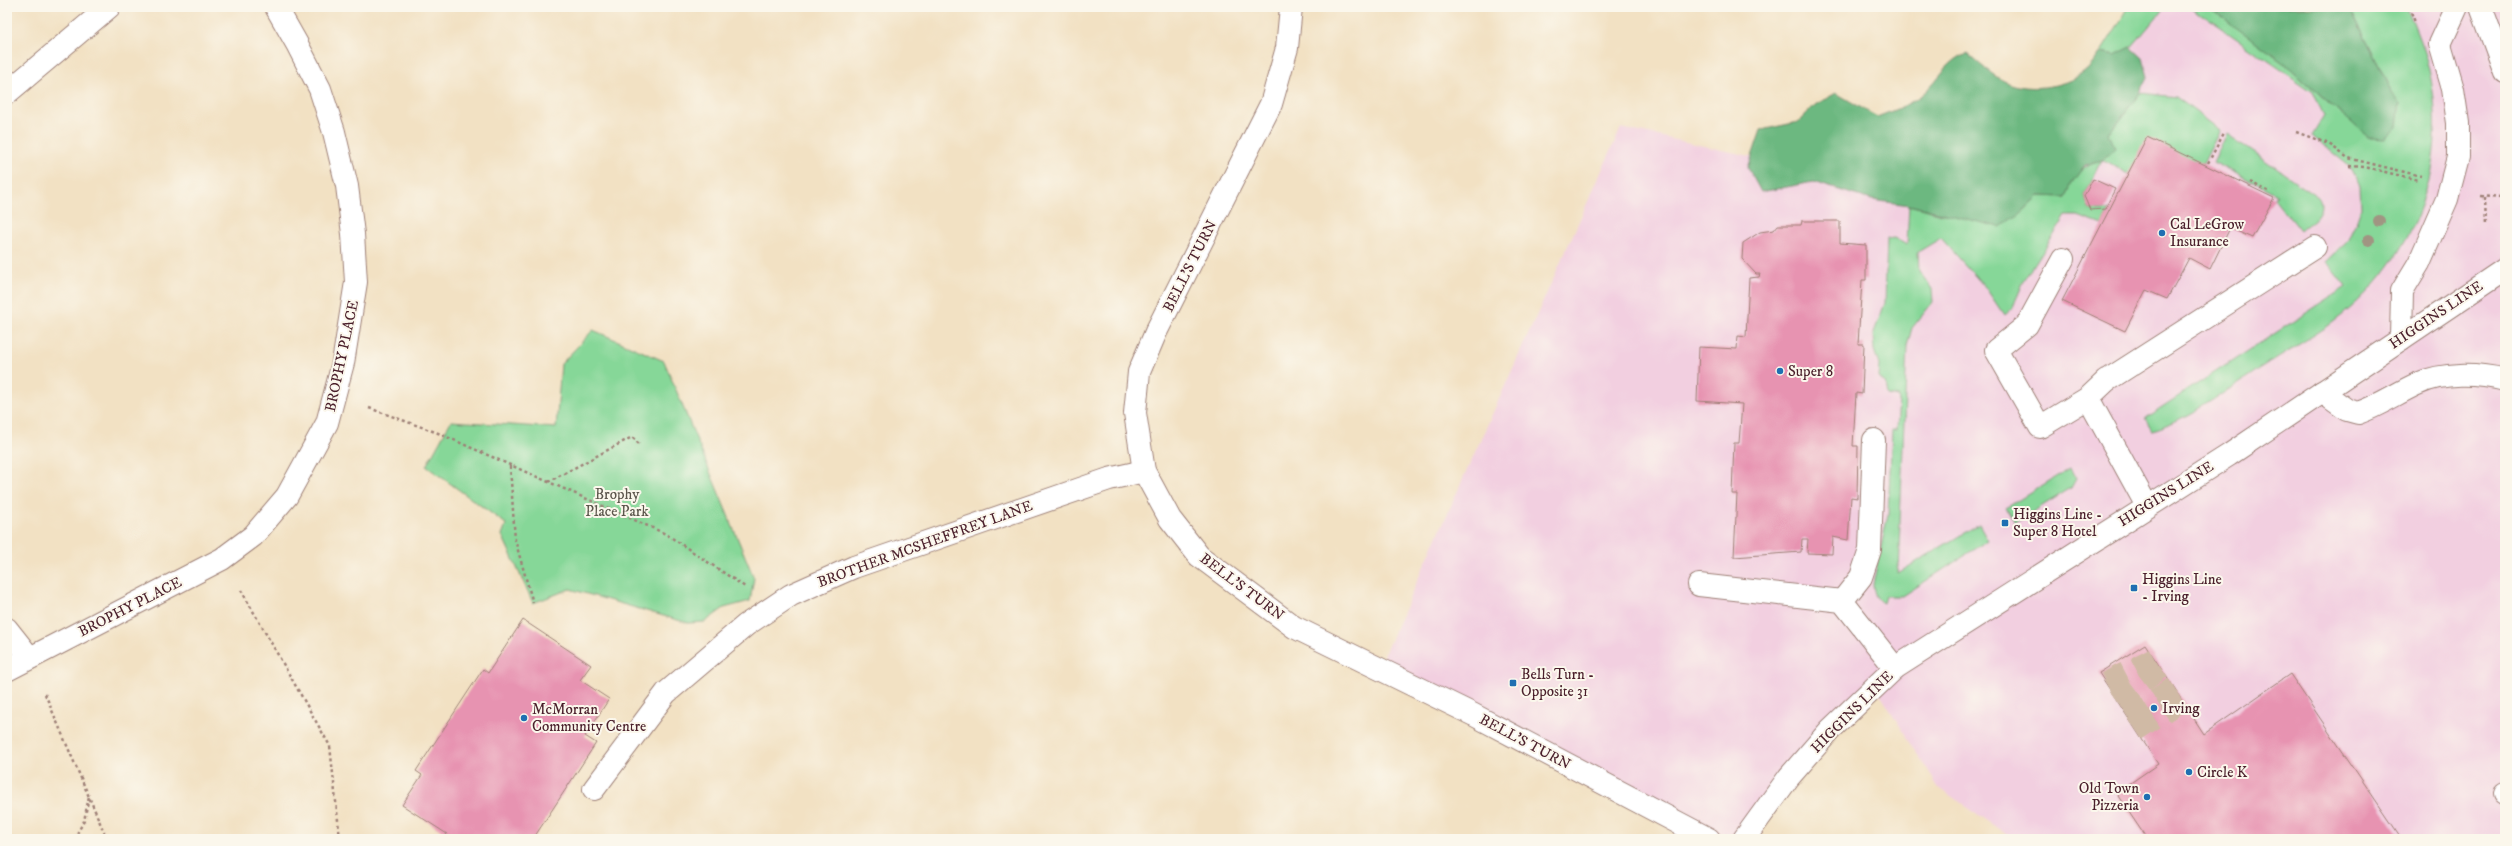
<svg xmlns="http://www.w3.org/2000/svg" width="2512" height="846" viewBox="0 0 2512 846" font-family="'IM FELL DW Pica',serif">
  <rect width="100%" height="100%" fill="#fbf7ec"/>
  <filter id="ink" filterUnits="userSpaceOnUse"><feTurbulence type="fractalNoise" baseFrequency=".025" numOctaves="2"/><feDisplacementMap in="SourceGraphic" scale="8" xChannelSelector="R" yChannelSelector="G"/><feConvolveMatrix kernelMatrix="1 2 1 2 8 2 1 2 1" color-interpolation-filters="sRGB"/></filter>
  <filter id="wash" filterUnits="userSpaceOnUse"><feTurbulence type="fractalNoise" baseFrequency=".012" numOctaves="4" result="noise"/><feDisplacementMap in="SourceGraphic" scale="16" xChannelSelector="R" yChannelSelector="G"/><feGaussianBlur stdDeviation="0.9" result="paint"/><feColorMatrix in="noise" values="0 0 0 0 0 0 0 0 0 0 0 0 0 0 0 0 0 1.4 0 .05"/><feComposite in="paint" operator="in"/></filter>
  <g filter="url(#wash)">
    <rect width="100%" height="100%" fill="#f2e1c3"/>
    <polygon fill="#f2cfe0" points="2130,7 2505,7 2505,839 2013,839 1938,787 1875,686 1744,839 1709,839 1378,668 1621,128 2002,211"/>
    <g fill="#86d798" stroke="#687b62">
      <polygon points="2129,7 2165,7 2129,50 2115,55 2101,52"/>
      <path d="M2191,7h17l18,12 56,42 62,55 56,-13 -10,-15 -37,-74 -7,-7h61c7,20 17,41 22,63 23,99 -18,197 -101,256 -20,14 -43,26 -64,40 -28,18 -81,57 -112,64l-7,-12 201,-131 -20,-25 21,-20 9,-20 5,-14 -1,-22 -11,-20 -37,-30 12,-20 -11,-24z"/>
      <path d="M2140,93l36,4 44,33 -17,34 -75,10 -26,-14 -18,36 6,14h19l-7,15 -24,-9h-12l-43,67 -10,24 -9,8 -19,-28 -44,-49 -23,14 1,19 13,18 1,13 -21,26 -5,18 -9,227 81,-49 9,16 -85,56h-18l-2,7c-8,-4 -9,-11 -10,-19l15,-70 4,-84h5l2,-33 -12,-2 -2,-12 -7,-5 1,-13 -5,-15 -1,-15 12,-32 2,-64 7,-1 13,7 2,-40 33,9h78l19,-18 27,1c9,-22 13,-31 36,-37l7,-27z"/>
      <path d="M2227,134l91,63c10,14 -8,25 -18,34l-26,-33 3,-4 -64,-32z"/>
      <polygon points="593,330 664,361 754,578 750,601 724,608 705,622 688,623 570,589 533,603 502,535 506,524 426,466 451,421 556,428 561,364"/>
      <polygon points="2070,468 2076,479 2071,488 2015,523 2006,508"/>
    </g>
    <g fill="#6cb880" stroke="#5b6c56">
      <polygon points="2208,7 2346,7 2353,14 2390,88 2400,103 2397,127 2385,139 2369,138 2282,61"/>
      <path d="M2131,47l12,11 5,19 -8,16 -31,40 6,15 -13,12 -17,5 -12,16 -7,16 -27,-1 -19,18 -20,13 -91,-22 -37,-5 -59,-18 -52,10 -13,-24 13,-38 37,-8 17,-17 21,-12 41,24c17,-7 36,-13 49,-26 14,-14 22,-30 41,-38 12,10 24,22 39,29 24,11 63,5 82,-13 5,-5 9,-12 13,-17l14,3z"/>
    </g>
    <g id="blocks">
      <g fill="#e793b1">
        <polygon points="2147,137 2274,198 2252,238 2230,228 2210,269 2189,258 2167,299 2146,290 2125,331 2062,301"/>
        <polygon points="2093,179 2115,189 2105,209 2090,210 2084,196"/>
        <polygon points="1802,221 1840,221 1840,243 1866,245 1866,280 1862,280 1858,344 1864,344 1862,394 1856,393 1853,446 1858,446 1857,498 1851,497 1848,540 1833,537 1832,554 1807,553 1808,539 1802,539 1801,552 1734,557 1737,494 1732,494 1734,443 1739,443 1742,404 1697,401 1699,347 1737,349 1738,336 1746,337 1749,278 1759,277 1760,274 1756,274 1742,259 1743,243 1760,232 1774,230 1778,225 1801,225"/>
        <polygon points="523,620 591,665 580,680 609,699 585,736 596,743 533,839 444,839 447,834 402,805 422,775 416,771 483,669 488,673"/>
        <polygon points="2145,644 2204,734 2290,674 2402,839 2147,839 2116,793 2158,764 2099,673"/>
      </g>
    </g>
  </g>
  <g filter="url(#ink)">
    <use href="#blocks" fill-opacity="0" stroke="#9e8077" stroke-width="1"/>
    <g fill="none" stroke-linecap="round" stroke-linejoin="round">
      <g stroke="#d0baa5" stroke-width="22" stroke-dasharray="22 11" stroke-linecap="butt">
        <polyline points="2106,683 2154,658"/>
        <polyline points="2117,701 2161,668"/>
        <polyline points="2127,716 2174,688"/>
        <polyline points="2136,730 2182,700"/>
      </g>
      <g stroke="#9e8077" stroke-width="24">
        <g id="minor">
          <polyline points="1291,7 1287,48 1271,104 1156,332 1139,372 1135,413 1144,471 1170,519 1199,556 1294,627 1474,715 1709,839"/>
          <polyline points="7,93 109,7"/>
          <polyline points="2063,259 2027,325 1996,350 2040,427 2088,398 2106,381 2315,247"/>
          <polyline points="2088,398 2147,506"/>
          <polyline points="1699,585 1842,601 1895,668"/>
          <polyline points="1842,601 1861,577 1870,550 1874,440"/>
          <polyline points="7,629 30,658"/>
          <polyline points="7,670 222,559 253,536 287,496 327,423 343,363 356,282 353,234 347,186 334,132 320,89 297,44 276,7"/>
          <polyline points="594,789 666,693 746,625 791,595 854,567 1109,479 1144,471"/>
          <polyline points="2504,794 2505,794"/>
          <polyline points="1744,839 1789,777 1830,730 1895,668 2229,455 2505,269"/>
        </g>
      </g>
      <g stroke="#9e8077" stroke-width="24">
        <g id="major">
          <polyline points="2481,7 2505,72"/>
          <polyline points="2401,339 2402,291 2419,263 2447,199 2458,157 2458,123 2453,89 2440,44 2457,7"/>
          <path d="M2322,392l25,18 11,3c21,-7 39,-20 59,-29 26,-12 61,-11 88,-4"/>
        </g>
      </g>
      <g stroke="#9e8077" stroke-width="2.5" stroke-dasharray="3 3" stroke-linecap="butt">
        <polyline points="2409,7 2415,22"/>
        <polyline points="2296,132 2329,144 2348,158 2421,176"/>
        <polyline points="2208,163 2224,133"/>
        <polyline points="2349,166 2365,167 2418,180"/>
        <polyline points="2250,182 2268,191"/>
        <polyline points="2480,196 2501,198"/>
        <polyline points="2484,197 2485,227"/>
        <polyline points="369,408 438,433 666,534 745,587"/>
        <polyline points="510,466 515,540 533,603"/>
        <polyline points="548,482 632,437 639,444"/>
        <polyline points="241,590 330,746 340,839"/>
        <polyline points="45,694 107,839"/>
        <polyline points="74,839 84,821 89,796"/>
      </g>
      <use href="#minor" stroke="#fff" stroke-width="22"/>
      <use href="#major" stroke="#fff" stroke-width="22"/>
    </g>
    <g fill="#a09582">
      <circle cx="2379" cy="221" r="6"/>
      <circle cx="2369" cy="240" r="6"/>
    </g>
  </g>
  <g fill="#1f6fb2" stroke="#fbf7ec" stroke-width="1.5">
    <circle cx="2162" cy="233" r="4"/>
    <circle cx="1780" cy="371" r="4"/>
    <rect x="2001" y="519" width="8" height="8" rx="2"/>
    <rect x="2130" y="584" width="8" height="8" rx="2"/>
    <rect x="1509" y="679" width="8" height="8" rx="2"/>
    <circle cx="2154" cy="708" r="4"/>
    <circle cx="524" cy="718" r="4"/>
    <circle cx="2189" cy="772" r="4"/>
    <circle cx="2147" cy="797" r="4"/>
  </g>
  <g text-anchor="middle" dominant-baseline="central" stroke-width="4" stroke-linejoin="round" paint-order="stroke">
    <g font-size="15" fill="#4a1f2b" stroke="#fbf7ec" text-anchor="start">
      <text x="2170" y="224">Cal LeGrow<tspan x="2170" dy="17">Insurance</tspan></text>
      <text x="1788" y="371">Super 8</text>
      <text x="2013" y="514">Higgins Line -<tspan x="2013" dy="17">Super 8 Hotel</tspan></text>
      <text x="2142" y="579">Higgins Line<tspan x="2142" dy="17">- Irving</tspan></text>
      <text x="1521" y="674">Bells Turn -<tspan x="1521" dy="17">Opposite 31</tspan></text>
      <text x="2162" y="708">Irving</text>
      <text x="532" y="709">McMorran<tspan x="532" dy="17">Community Centre</tspan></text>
      <text x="2197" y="772">Circle K</text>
      <text x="2139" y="788" text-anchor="end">Old Town<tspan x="2139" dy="17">Pizzeria</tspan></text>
    </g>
    <g font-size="15" fill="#4a1f2b" stroke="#fbf7ec">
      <text transform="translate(1190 266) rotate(-63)">BELL'S TURN</text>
      <text transform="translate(2436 315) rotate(-34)">HIGGINS LINE</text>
      <text transform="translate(342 356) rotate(-78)">BROPHY PLACE</text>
      <text transform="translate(2166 494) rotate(-32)">HIGGINS LINE</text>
      <text transform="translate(925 544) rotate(-20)">BROTHER MCSHEFFREY LANE</text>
      <text transform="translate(1242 587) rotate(37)">BELL'S TURN</text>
      <text transform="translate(130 607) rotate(-27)">BROPHY PLACE</text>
      <text transform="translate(1852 712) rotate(-45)">HIGGINS LINE</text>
      <text transform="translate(1525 742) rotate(28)">BELL'S TURN</text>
    </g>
    <g font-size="15" fill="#5c564c" stroke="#fbf7ec">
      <text x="617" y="494">Brophy<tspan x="617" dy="17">Place Park</tspan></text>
    </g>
  </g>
  <rect width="2512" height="846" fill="none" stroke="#fbf7ec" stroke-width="24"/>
</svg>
